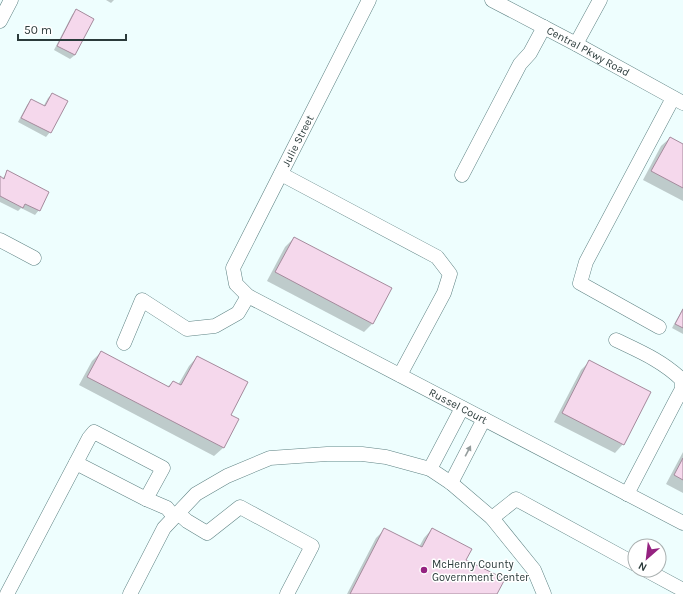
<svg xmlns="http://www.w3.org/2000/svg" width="683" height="594" viewBox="0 0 683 594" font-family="Karla,sans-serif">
  <rect width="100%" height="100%" fill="#eefefe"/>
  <g fill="#0003">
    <polygon points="106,0 114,0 111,3"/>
    <polygon points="76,10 75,55 70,59 54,50 72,15"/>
    <polygon points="52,94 66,102 50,132 46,137 18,122 27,105 31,100 43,107 48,98"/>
    <polygon points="670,138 683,145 683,201 643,180 661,146"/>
    <polygon points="8,172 47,193 39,210 35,215 21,208 18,211 0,202 0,177 2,179"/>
    <polygon points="294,238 373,323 364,332 267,281 285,247"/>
    <polygon points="683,308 683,334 672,328"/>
    <polygon points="101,352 167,387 173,382 178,385 189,366 197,357 230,415 238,419 223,448 214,456 79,385 92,361"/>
    <polygon points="590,361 623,444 615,453 554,422 581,370"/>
    <polygon points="683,452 683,493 666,484"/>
    <polygon points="385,529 419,547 424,538 432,529 465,560 496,594 347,594 376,538"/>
  </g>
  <g fill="#f5d8ec" stroke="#a58b9d">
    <polygon points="76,9 94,19 75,55 57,46"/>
    <polygon points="52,93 68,101 51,133 21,118 31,99 45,106"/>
    <polygon points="670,137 683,144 683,188 651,171"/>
    <polygon points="7,170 49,192 40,211 25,204 23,208 0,196 0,176 4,179"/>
    <polygon points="294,237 392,288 373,324 275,272"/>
    <polygon points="683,309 683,328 675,324"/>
    <polygon points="101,351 169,387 173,381 181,385 197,356 248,382 231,415 239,419 224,448 87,377"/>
    <polygon points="589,360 651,392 624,445 562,413"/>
    <polygon points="683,458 683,480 674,475"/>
    <polygon points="384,528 422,547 432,528 472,549 466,560 505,579 497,594 350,594"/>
  </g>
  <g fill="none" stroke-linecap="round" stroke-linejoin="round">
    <g stroke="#5f8384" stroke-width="15">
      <g id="minor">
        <path id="s1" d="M369,0l-136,268 3,16 12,12 435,227"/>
        <path id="s2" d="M492,0l84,44 107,59"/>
        <polyline points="0,21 11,0"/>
        <polyline points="576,44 600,0"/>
        <polyline points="281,174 437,257 450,274 444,293 400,375"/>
        <polyline points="462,175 520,64 530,53 544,27"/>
        <polyline points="0,240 34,258"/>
        <polyline points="659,327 580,283 586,262 673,98"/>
        <path d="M616,340c23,11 47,21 66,40v9l-6,11 -49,94"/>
        <polyline points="124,343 142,300 187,329 215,326 238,313 248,296"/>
        <polyline points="76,463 146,499"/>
        <polyline points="430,469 462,408"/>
        <polyline points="451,483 484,419"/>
        <polyline points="178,513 187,521 207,533 240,507 312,546 287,594"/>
        <polyline points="492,518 516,499 635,564"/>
        <polyline points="646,570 683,590"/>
        <polyline points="7,594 89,438 94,432 163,468 146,499 167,508 174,517"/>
        <polyline points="130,594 164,528 196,494 227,476 270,458 327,454 362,454 386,457 430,469 451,483 492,518 534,570 544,594"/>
      </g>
    </g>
    <use href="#minor" stroke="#fff" stroke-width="14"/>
  </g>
  <defs><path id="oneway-solid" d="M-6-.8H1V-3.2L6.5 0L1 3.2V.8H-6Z"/></defs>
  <use fill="#959d9d" href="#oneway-solid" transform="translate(468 451) rotate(-62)"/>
  <circle fill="#952280" stroke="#fff" stroke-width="1.5" cx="424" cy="570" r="4"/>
  <g text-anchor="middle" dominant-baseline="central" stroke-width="3" stroke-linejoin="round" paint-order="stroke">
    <g font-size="11" fill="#2b3b3b" stroke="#fff">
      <text stroke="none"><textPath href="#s2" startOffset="109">Central Pkwy Road</textPath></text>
      <text transform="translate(298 141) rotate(-63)">Julie Street</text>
      <text stroke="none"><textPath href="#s1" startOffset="571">Russel Court</textPath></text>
    </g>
    <g font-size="11" fill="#2b3b3b" stroke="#fff" text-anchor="start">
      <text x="432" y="564">McHenry County<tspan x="432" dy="13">Government Center</tspan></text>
    </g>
  </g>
  <g transform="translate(647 558) rotate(208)"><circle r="19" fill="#ffffff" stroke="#aab1b1"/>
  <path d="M0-3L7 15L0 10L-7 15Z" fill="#952280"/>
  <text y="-6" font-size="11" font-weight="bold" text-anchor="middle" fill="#2b3b3b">N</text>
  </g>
  <path d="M18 34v6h108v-6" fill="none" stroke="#2b3b3b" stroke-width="2"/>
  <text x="24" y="34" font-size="12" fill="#2b3b3b" stroke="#ffffff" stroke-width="3" paint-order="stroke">50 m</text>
</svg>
